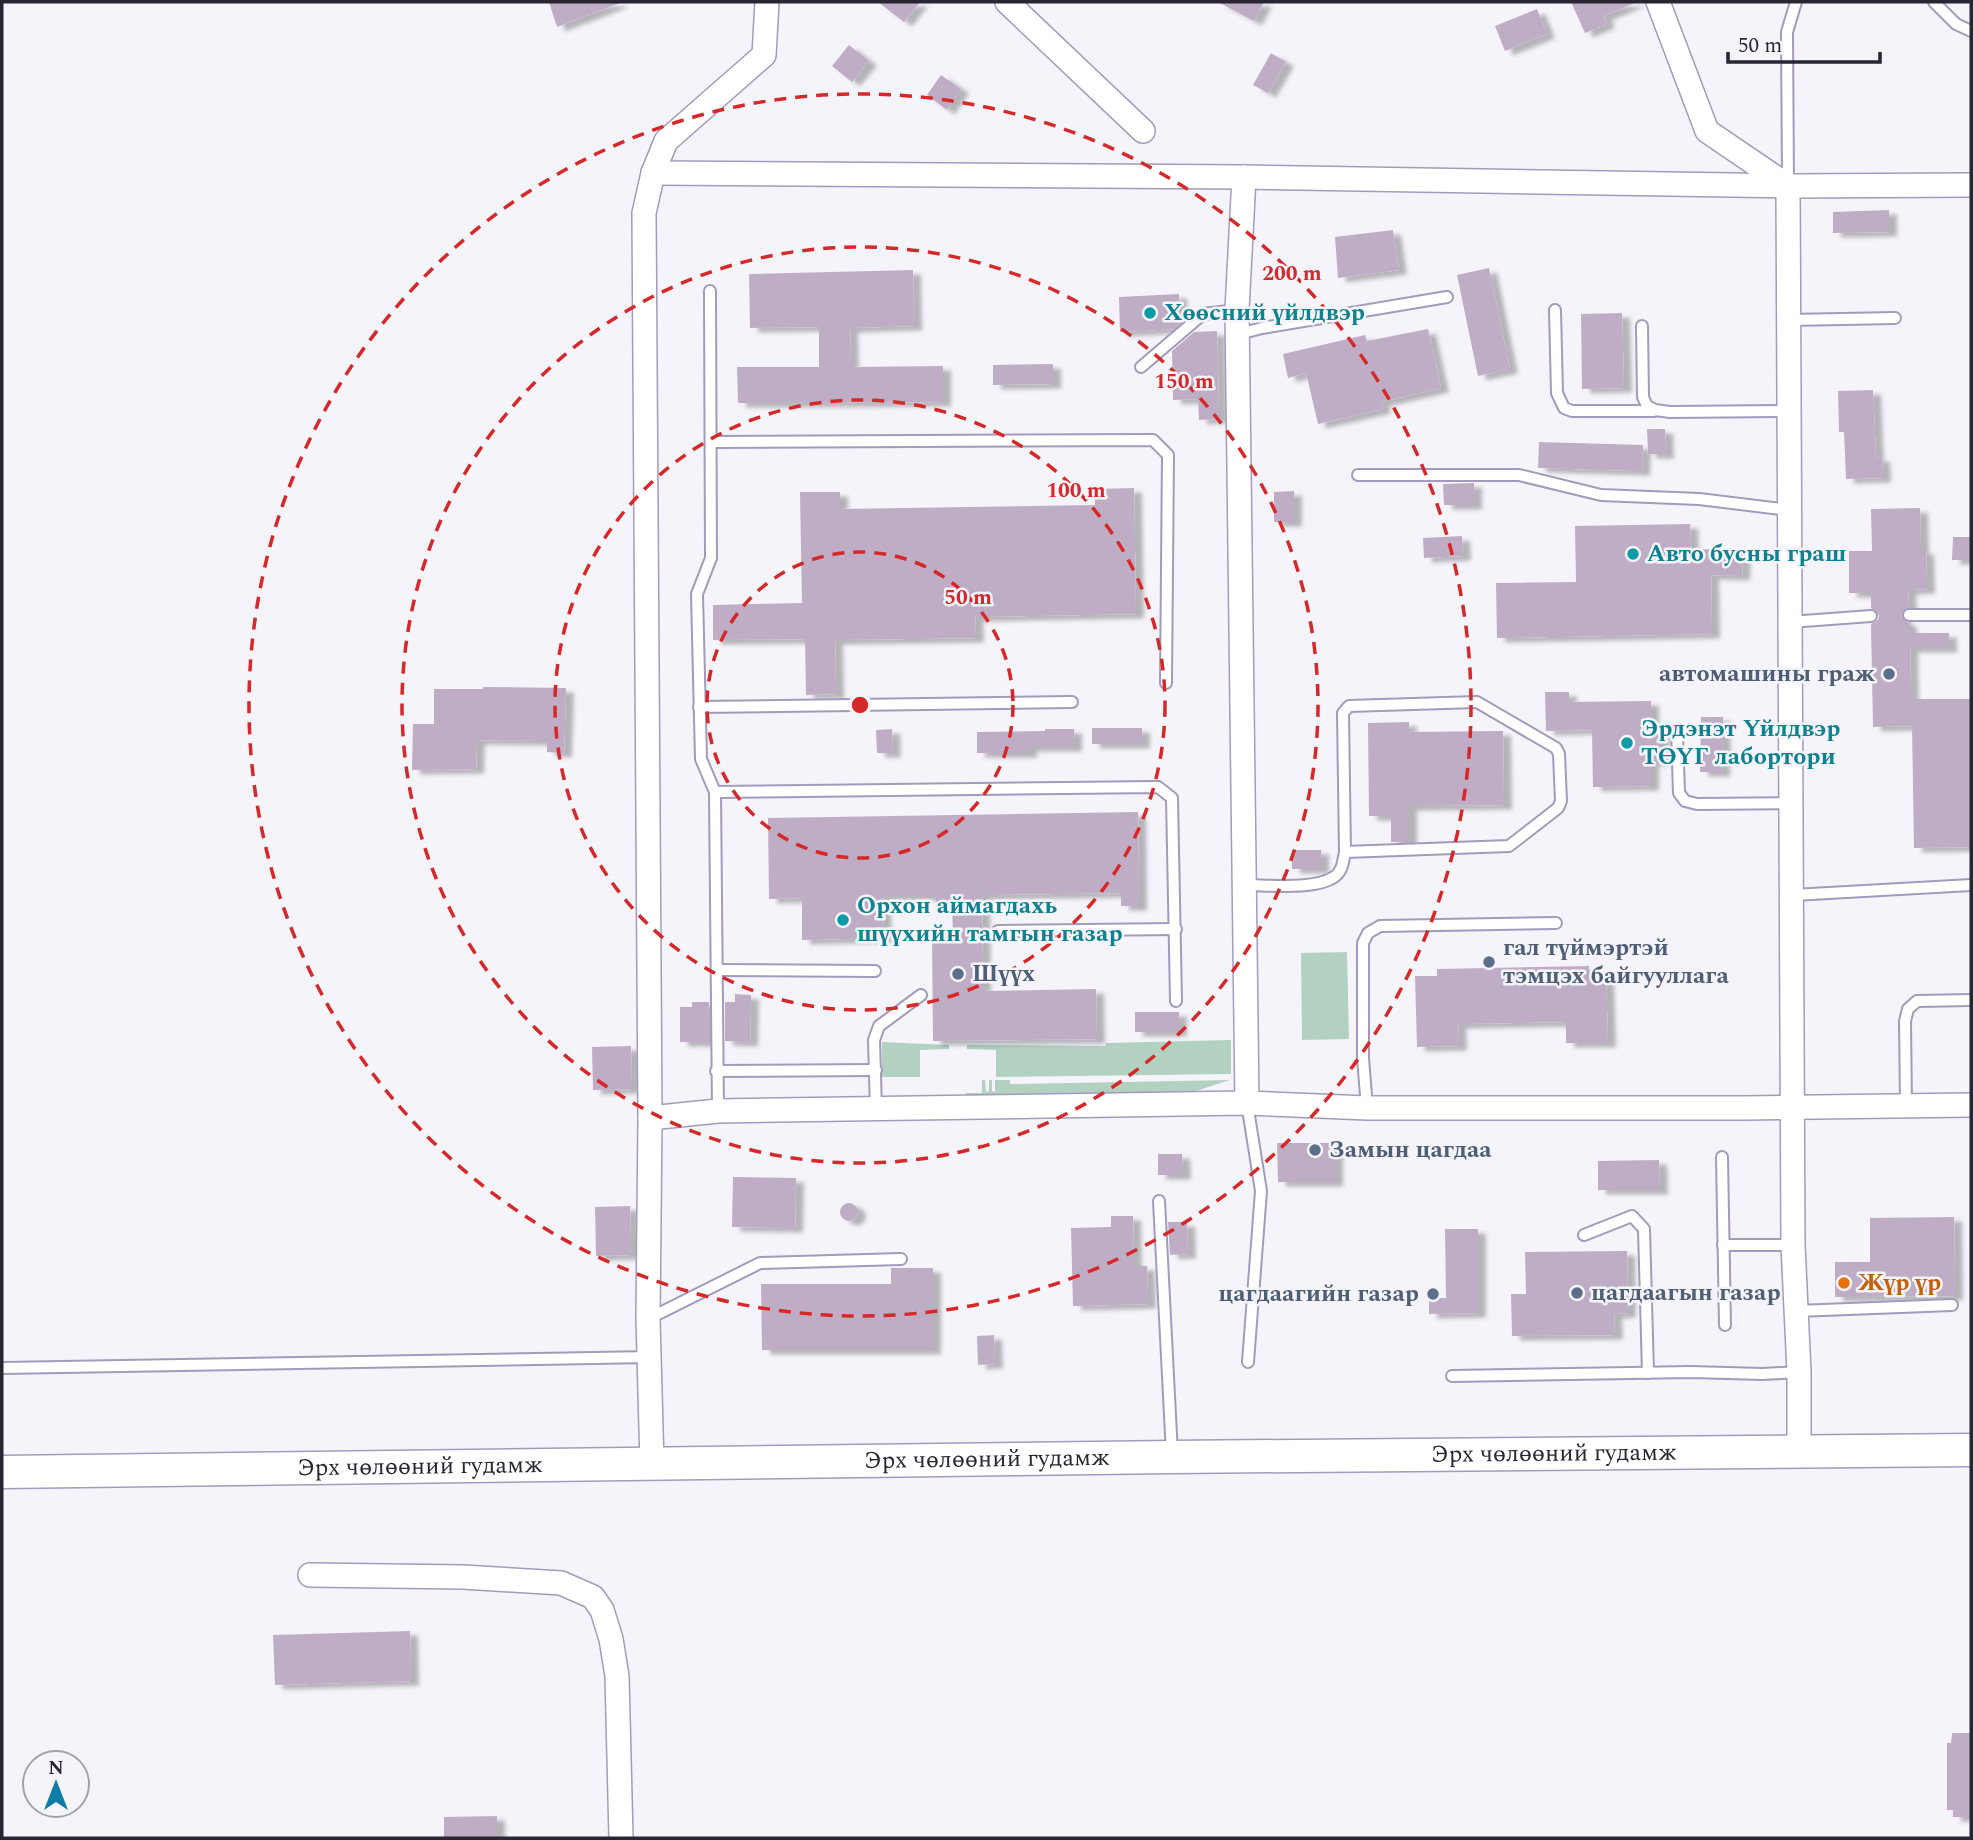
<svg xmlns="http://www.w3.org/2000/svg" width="1973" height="1840" viewBox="0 0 1973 1840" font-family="Spectral,serif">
  <defs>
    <filter id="shadow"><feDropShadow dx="8" dy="4.5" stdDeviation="2" flood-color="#0004"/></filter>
  </defs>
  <rect width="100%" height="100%" fill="#f6f4fb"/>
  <g fill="#b3d1c1">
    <polygon points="1347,952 1349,1039 1302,1040 1301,953"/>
    <polygon points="1231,1040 1231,1074 996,1077 996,1050 967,1049 967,1045 1105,1046 1106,1043"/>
    <polygon points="882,1042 949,1045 949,1049 920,1050 920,1077 882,1077"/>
    <polygon points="982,1080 985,1080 986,1092 989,1091 989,1080 992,1080 992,1091 995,1092 995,1080 1010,1080 1010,1084 1230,1080 1193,1092 966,1095 966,1093 982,1093"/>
  </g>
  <g fill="#bfadc6" filter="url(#shadow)">
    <polygon points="549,2 619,2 620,3 557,27"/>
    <polygon points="878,2 920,2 904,22"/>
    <polygon points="1218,2 1264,2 1254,21"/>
    <polygon points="1571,2 1637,2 1604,16 1607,24 1585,33"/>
    <polygon points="1537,9 1547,34 1505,51 1495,26"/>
    <polygon points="849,45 869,61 852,82 832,66"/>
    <polygon points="1271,53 1286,62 1268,93 1253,85"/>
    <polygon points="941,75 961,89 947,110 927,95"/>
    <polygon points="1889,210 1889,232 1833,233 1833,212"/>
    <polygon points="1393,230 1399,270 1338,278 1335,237"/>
    <polygon points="1489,268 1510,369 1478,376 1457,275"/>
    <polygon points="913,270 914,326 850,328 851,367 943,366 943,402 738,403 737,367 819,367 819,327 750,328 749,274"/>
    <polygon points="1179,294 1180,323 1174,329 1120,332 1119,297"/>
    <polygon points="1622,313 1624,388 1582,389 1581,314"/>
    <polygon points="1428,329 1441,388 1381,402 1383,409 1318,424 1306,373 1288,378 1283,354 1365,335 1367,341"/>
    <polygon points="1217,331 1219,419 1199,420 1198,399 1173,400 1172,351 1194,332"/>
    <polygon points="1053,364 1053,384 993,385 993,365"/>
    <polygon points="1873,390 1876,458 1882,457 1883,478 1846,479 1844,432 1839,432 1838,391"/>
    <polygon points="1647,429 1665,429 1666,454 1648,454"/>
    <polygon points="1539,442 1643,445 1642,471 1538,468"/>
    <polygon points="1474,483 1474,505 1444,505 1443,484"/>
    <polygon points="1134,488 1136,614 975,617 976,638 835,640 836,694 806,695 805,639 713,640 713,605 802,603 800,492 840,492 840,509 1095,505 1095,489"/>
    <polygon points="1294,491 1294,522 1274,522 1274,492"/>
    <polygon points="1920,508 1921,550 1926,550 1927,589 1908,590 1909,607 1903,611 1901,616 1905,621 1909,623 1909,633 1949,633 1949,648 1910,648 1911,699 1971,699 1971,847 1914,848 1912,726 1873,727 1871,624 1878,620 1879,615 1871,608 1871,593 1849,593 1849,551 1872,551 1871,509"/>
    <polygon points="1690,524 1691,549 1743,550 1742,576 1711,575 1712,634 1497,638 1496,583 1576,582 1575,526"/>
    <polygon points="1462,536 1463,556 1424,558 1423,538"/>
    <polygon points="1953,537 1971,537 1971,560 1952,560"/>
    <polygon points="483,687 566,688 564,753 547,752 547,741 477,740 476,769 412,770 413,724 434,724 434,689 483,689"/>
    <polygon points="1545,692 1569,692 1569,702 1651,701 1651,725 1662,725 1662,761 1651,761 1651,786 1593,787 1592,730 1546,731"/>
    <polygon points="1701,717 1723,717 1722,772 1700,772"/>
    <polygon points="1409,722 1409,732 1503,731 1504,805 1409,806 1409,842 1391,842 1391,816 1369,816 1368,723"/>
    <rect x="1092" y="728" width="50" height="16"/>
    <polygon points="892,729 893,753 877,753 876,730"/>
    <polygon points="1045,729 1074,729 1074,747 1029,747 1029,753 977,753 977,732 1045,731"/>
    <polygon points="1138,812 1139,906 1121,906 1121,893 982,895 983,991 1096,989 1097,1039 933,1041 932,935 953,935 952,903 936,904 936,896 883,896 884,938 802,940 802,898 769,899 768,818"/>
    <rect x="1292" y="850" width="29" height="19"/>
    <polygon points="1589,966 1589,975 1606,975 1608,1043 1566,1043 1566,1022 1458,1024 1459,1046 1417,1047 1415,976 1437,976 1437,969"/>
    <polygon points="735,994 751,995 750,1042 725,1041 725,1002 735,1002"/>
    <polygon points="692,1002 709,1002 709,1041 708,1042 680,1042 680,1007 692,1007"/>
    <rect x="1135" y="1012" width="44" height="20"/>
    <polygon points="631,1046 632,1089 593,1090 592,1047"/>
    <polygon points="1277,1143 1335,1143 1335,1182 1278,1182"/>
    <polygon points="1158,1154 1182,1154 1183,1175 1158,1175"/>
    <polygon points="1659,1160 1660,1190 1598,1190 1598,1161"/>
    <polygon points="733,1177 796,1178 795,1228 732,1227"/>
    <circle cx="849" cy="1212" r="9"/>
    <polygon points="630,1206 631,1255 596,1256 595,1207"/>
    <polygon points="1111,1216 1133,1216 1134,1266 1147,1266 1148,1304 1073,1306 1071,1228 1111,1227"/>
    <polygon points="1954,1217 1955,1296 1835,1297 1835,1262 1870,1262 1870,1218"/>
    <polygon points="1168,1222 1187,1222 1188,1254 1170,1255"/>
    <polygon points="1445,1229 1478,1229 1478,1313 1429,1314 1429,1298 1446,1298"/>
    <polygon points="1627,1251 1628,1313 1614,1314 1615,1335 1512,1336 1511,1294 1526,1294 1525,1252"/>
    <polygon points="891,1268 933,1268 933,1350 762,1350 761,1284 891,1284"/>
    <polygon points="994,1335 995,1364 978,1365 977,1336"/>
    <polygon points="410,1631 411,1681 275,1685 273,1635"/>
    <polygon points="1952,1733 1971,1733 1971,1817 1953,1817 1953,1810 1947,1810 1947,1743 1951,1743"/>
    <polygon points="497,1816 497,1838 444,1838 444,1817"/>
  </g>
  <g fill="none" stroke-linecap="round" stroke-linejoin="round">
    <g stroke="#a49abb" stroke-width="14">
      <g id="lane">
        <polyline points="1934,2 1956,24 1971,31"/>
        <polyline points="1788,184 1787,32 1796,2"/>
        <polyline points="710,291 711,558 697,594 701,759 715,792 718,1111"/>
        <polyline points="1555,310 1557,393 1564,408 1572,411 1654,411"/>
        <polyline points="1789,320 1895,318"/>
        <polyline points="1642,326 1643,397 1647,406 1655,410 1670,412 1789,411"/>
        <polyline points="1239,334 1262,328 1447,297"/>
        <polyline points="1141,367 1203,314 1237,310"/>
        <polyline points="711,442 1153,440 1168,455 1166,683"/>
        <polyline points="1358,475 1519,475 1601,495 1699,499 1789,510"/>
        <polyline points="1909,615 1971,615"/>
        <polyline points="1790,622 1871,616"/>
        <polyline points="699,707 1072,702"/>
        <polyline points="1677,730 1679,793 1685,801 1697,804 1792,803"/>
        <polyline points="715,792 1158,787 1172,798 1176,1001"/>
        <path d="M1245,885c23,0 70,5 89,-8 9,-6 9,-16 11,-25l-2,-139 6,-7 128,-4 79,46 3,6 2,47 -3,7 -49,38 -164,6"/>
        <polyline points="1793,895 1971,885"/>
        <polyline points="998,931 1176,929"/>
        <polyline points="717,970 875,971"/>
        <polyline points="716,1071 876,1070"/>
        <polyline points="1247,1103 1261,1191 1248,1362"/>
        <polyline points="1906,1106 1905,1021 1908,1009 1917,1001 1971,1000"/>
        <polyline points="1367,1108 1363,1058 1363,943 1368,933 1380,926 1556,923"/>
        <polyline points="876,1110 874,1040 879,1026 921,995"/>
        <polyline points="1722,1157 1725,1325"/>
        <polyline points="1159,1201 1172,1454"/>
        <polyline points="1584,1235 1632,1216 1644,1229 1648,1373"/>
        <polyline points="1723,1245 1793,1245"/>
        <polyline points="1797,1311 1952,1305"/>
        <polyline points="648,1319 760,1263 901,1259"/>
        <polyline points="2,1368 650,1357"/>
        <polyline points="1452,1376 1691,1372 1763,1374 1799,1372"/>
      </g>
    </g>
    <g stroke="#a49abb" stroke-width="26">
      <g id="street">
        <polyline points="1007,2 1143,131"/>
        <polyline points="1658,2 1707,131 1788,186"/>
        <polyline points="653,173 1244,177 1788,186 1971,185"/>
        <polyline points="1244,177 1237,310 1247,1103"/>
        <polyline points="1788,186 1793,1245 1799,1372 1799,1452"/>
        <polyline points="650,1118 718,1111 1247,1103 1367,1108 1746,1108 1971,1105"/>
        <polyline points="652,1464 648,1319 650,1118 644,213 653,173 666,141 764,55 767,2"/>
        <polyline points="310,1575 463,1577 561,1583 593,1597 602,1610 611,1639 617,1676 621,1838"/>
      </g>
    </g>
    <g stroke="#a49abb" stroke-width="35">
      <g id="secondary">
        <path id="s1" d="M2,1472l1170,-15 799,-7"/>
      </g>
    </g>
    <use href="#lane" stroke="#fff" stroke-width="10"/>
    <use href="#street" stroke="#fff" stroke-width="23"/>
    <use href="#secondary" stroke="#fff" stroke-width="32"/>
  </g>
  <g fill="none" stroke="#d62828" stroke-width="3.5" stroke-dasharray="12 9">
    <circle cx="860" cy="705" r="153"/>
    <circle cx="860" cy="705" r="305"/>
    <circle cx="860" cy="705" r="458"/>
    <circle cx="860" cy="705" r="611"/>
  </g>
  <g fill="#0f9aa8" stroke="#f6f4fb" stroke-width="2.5">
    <circle cx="1150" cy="313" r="7"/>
    <circle cx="1633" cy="554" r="7"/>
    <circle cx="1627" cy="743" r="7"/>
    <circle cx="843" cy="920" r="7"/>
  </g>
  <g fill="#5c6f8a" stroke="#f6f4fb" stroke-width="2.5">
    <circle cx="1889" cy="674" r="7"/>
    <circle cx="1489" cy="962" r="7"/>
    <circle cx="958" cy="974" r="7"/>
    <circle cx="1315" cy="1150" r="7"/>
    <circle cx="1577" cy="1293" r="7"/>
    <circle cx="1433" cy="1294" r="7"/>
  </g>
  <circle fill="#e8710a" stroke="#f6f4fb" stroke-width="2.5" cx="1844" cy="1283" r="7"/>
  <g text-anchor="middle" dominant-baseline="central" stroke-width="5" stroke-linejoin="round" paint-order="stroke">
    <g font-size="24" font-weight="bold" fill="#0d838f" stroke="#f6f4fb" text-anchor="start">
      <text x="1164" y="313">Хөөсний үйлдвэр</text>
      <text x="1647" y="554">Авто бусны граш</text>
      <text x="1641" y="729">Эрдэнэт Үйлдвэр<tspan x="1641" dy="28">ТӨҮГ лабортори</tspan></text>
      <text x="857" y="906">Орхон аймагдахь<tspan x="857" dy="28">шүүхийн тамгын газар</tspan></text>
    </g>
    <g font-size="24" font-weight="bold" fill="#4e5e75" stroke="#f6f4fb" text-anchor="start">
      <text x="1875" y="674" text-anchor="end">автомашины граж</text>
      <text x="1503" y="948">гал түймэртэй<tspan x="1503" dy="28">тэмцэх байгууллага</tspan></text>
      <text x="972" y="974">Шүүх</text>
      <text x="1329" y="1150">Замын цагдаа</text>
      <text x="1591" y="1293">цагдаагын газар</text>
      <text x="1419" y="1294" text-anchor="end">цагдаагийн газар</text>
    </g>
    <g font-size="24" font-weight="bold" fill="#c56008" stroke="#f6f4fb" text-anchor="start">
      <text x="1858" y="1283">Жүр үр</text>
    </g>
    <g font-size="24" fill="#292532" stroke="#f6f4fb">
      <text stroke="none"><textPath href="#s1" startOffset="1552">Эрх чөлөөний гудамж</textPath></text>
      <text stroke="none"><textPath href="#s1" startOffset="985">Эрх чөлөөний гудамж</textPath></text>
      <text stroke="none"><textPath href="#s1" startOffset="418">Эрх чөлөөний гудамж</textPath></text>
    </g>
  </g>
  <circle cx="860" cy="705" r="10" fill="#d62828" stroke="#f6f4fb" stroke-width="3.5"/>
  <g font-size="21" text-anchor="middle" font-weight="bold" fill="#d62828" stroke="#f6f4fb" stroke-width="5" stroke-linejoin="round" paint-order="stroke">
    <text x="1292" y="280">200 m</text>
    <text x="1184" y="388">150 m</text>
    <text x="1076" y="497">100 m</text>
    <text x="968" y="604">50 m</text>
  </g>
  <rect width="1973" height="1840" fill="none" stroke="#292532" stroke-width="7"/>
  <g transform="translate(56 1784)"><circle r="33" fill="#f6f4fb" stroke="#a4a1ab" stroke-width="2"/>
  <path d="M0-5L12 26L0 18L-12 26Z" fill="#0f7ea7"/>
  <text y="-10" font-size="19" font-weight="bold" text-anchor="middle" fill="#292532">N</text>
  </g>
  <path d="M1728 52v10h152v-10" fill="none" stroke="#292532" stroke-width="3.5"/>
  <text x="1738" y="52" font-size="21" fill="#292532" stroke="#f6f4fb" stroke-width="5" paint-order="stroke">50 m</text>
</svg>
